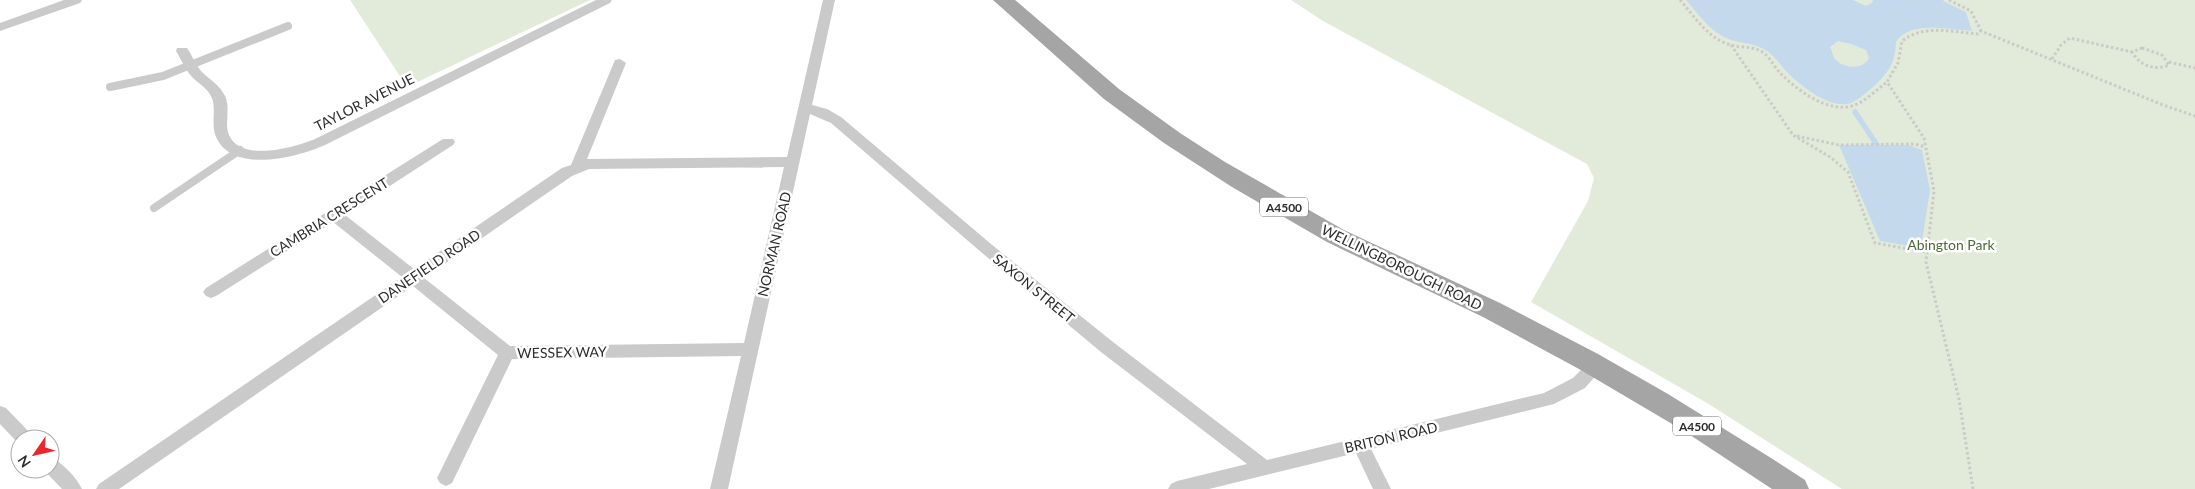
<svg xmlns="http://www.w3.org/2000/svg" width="2195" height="489" viewBox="0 0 2195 489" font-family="Lato,sans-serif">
  <rect width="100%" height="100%" fill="#fff"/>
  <g fill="#e2ebd9">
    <polygon points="350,0 590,0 407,87"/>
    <polygon points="1291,0 2195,0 2195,489 1842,489 1707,403 1531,302 1588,201 1594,178 1587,164 1323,21"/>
  </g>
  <g fill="#c4daec" fill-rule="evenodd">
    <path d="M1686,0h167l13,6 6,-3 1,-3h71l-1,1 23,11 6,19c-22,-1 -62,-11 -76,11 -1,22 -7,30 -23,45 -7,6 -17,15 -25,17 -20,3 -44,-16 -57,-28 -9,-8 -15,-19 -24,-25 -12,-8 -23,-7 -36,-11 -20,-7 -32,-25 -45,-40zM1838,41l13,3 15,6 3,8c-6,12 -25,11 -34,1 -2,-2 -3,-9 -5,-12z"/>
    <polygon points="1839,145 1909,145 1922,150 1930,190 1921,248 1880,241"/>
  </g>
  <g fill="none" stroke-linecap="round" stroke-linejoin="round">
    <polyline stroke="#c4daec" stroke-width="5.5" points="1855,112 1877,145"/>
    <g stroke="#cacaca" stroke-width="3" stroke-dasharray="2.5 2.5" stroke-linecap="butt">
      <path d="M1680,0c15,17 28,39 51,45 11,3 24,1 33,8 7,6 11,15 17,21 16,16 47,39 71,32 13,-4 24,-16 35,-24"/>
      <polyline points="1949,0 1971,11 1981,31"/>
      <polyline points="1731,45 1793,135 1830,157 1848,172 1875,243 1926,252"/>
      <path d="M2142,48l20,7 7,10c-14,6 -29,1 -37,-13z"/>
      <polyline points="2052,59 2061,45 2070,38 2132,52"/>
      <polyline points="2169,62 2195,68"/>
      <polyline points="1797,136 1839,145 1915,144 1925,147"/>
      <path d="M1973,489l-14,-90 -33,-137 8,-71 -10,-53 -37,-56 11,-19 4,-22c22,-17 50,-9 76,-7l3,-3 182,74 32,11"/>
    </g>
    <g stroke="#cacaca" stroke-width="8">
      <polyline points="110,87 163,76 288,26"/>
      <polyline points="154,208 240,150"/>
    </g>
    <g fill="#cacaca" fill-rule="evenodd">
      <polygon points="64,0 82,0 80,3 0,31 0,23"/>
      <path d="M596,0h16l-2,3 -285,142c-29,13 -96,30 -110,-11 -4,-13 2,-26 -4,-38 -4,-8 -13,-13 -19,-19 -7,-8 -11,-18 -16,-26l1,-3h10c5,7 8,16 14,23 9,9 19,14 24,25 6,13 -1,26 4,39 12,28 67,12 86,4z"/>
      <path d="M823,0h12l-23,105 15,4 14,8 150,127 122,98 154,118 277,-67 29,-15 17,-17 6,-2 6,2 2,5 -19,22 -31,16 -183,45 20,40h-18l-17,-36 -147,36h-41l3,-5 6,-3 70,-17 -146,-112 -120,-100 -150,-129 -21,-9 -82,375h-18l31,-133 -229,3 -60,124 -6,3 -6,-3 -3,-5 61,-123 -85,-69 -294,203h-23l3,-5 303,-207 -69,-55 -117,74 -5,2 -5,-2 -3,-4 3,-4 237,-149h10l2,3 -2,3 -108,70 69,54 148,-101 9,-3 44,-105 5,-1 6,4 -39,96 200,-2zM784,167l-40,176 -234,3 -86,-68 148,-102 17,-7z"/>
      <polygon points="0,406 6,408 31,434 34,439 20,439 19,444 0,424"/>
      <path d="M50,457c12,5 27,21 32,32h-20l-19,-20h7z"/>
    </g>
    <polygon fill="#a5a5a5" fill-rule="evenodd" points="993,0 1015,0 1119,89 1180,133 1225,162 1344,230 1500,303 1598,354 1668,394 1771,458 1805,480 1809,489 1772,489 1684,431 1579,369 1483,317 1327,242 1232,187 1164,143 1104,99"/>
  </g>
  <g text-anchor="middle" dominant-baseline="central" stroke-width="5" stroke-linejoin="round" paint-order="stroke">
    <g fill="#fff" stroke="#6c6c6c" stroke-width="1">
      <rect x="1260" y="197.5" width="48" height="19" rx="4"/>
      <rect x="1673" y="416.5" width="48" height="19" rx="4"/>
    </g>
    <g font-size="12" font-weight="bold" fill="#2d2d2d">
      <text x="1284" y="207">A4500</text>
      <text x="1697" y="426">A4500</text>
    </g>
    <g font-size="14" fill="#2d2d2d" stroke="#fff">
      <text transform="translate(364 102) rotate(-27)">TAYLOR AVENUE</text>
      <text transform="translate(329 217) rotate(-32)">CAMBRIA CRESCENT</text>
      <text transform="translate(774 244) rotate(-77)">NORMAN ROAD</text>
      <text transform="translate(429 266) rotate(-34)">DANEFIELD ROAD</text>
      <text transform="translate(1402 267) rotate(26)">WELLINGBOROUGH ROAD</text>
      <text transform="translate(1034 288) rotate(39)">SAXON STREET</text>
      <text transform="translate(562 352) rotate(-1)">WESSEX WAY</text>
      <text transform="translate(1391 437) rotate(-13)">BRITON ROAD</text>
    </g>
    <g font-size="14" fill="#4d6939" stroke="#fff">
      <text x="1951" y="244">Abington Park</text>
    </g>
  </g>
  <g transform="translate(35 454) rotate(236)"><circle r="24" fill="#ffffff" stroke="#ababab"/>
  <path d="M0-4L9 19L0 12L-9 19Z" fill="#eb272c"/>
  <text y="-8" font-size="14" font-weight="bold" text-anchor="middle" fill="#2d2d2d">N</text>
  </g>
</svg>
